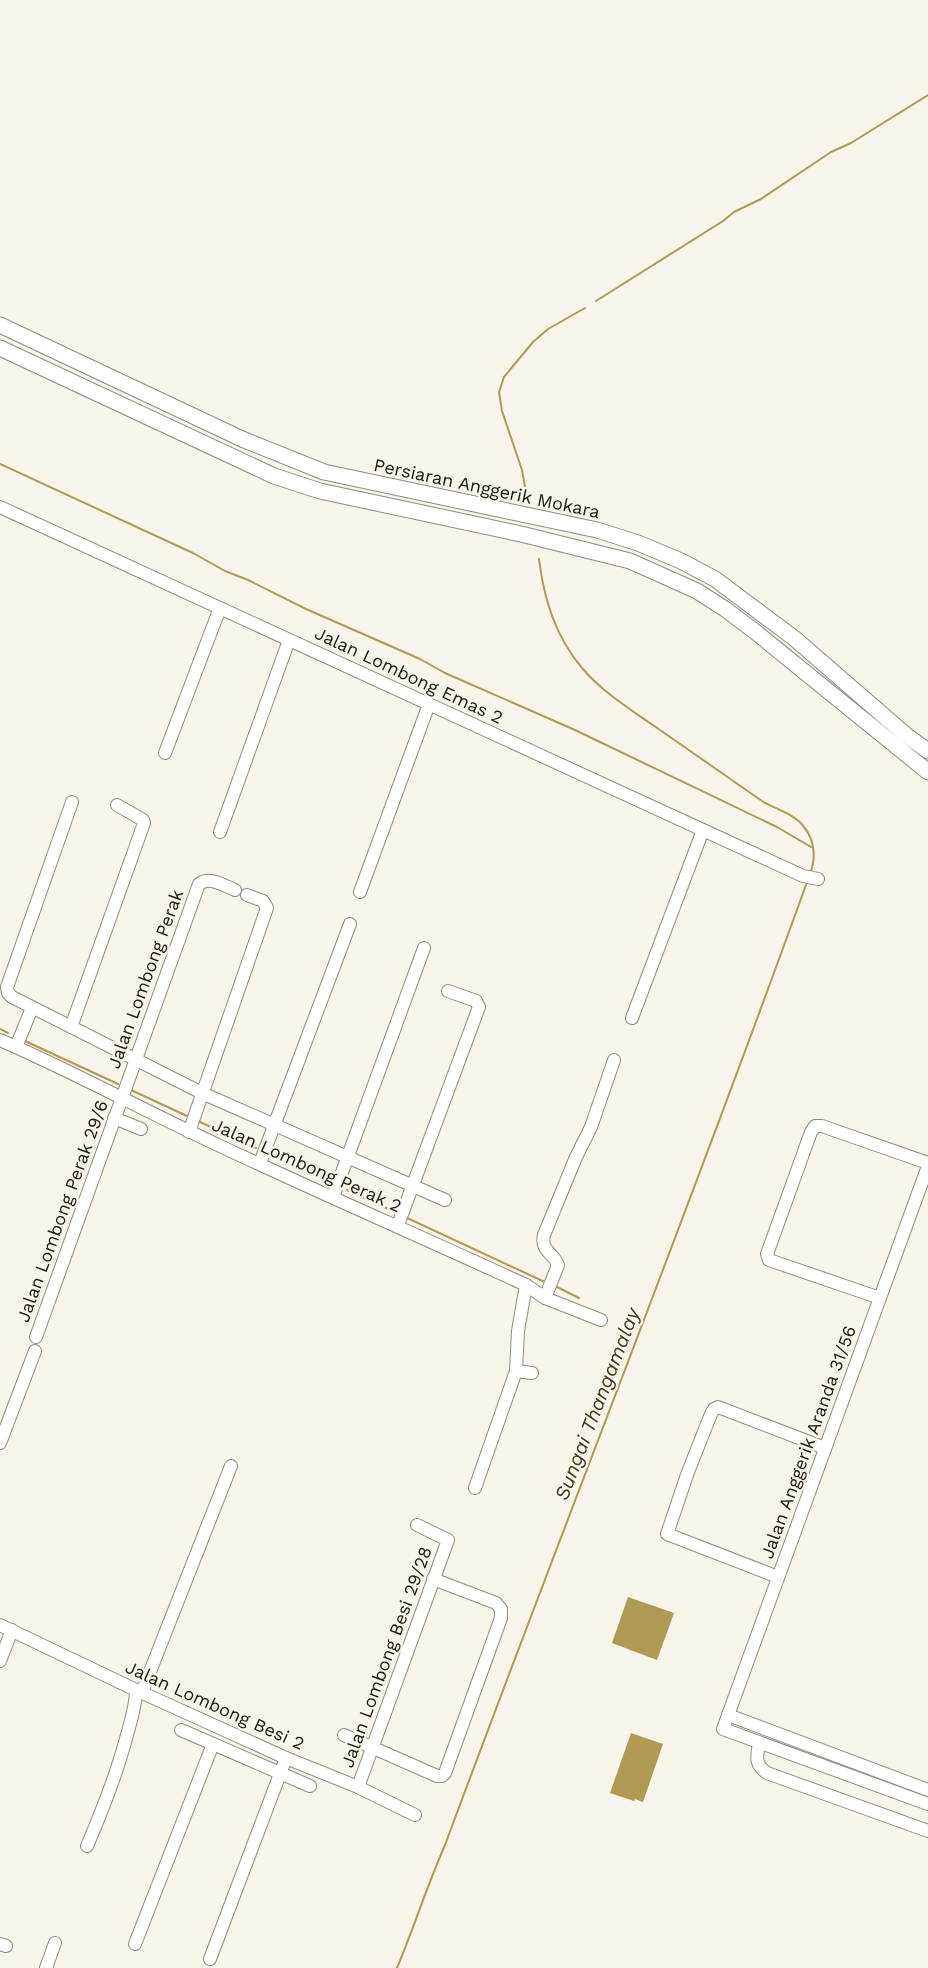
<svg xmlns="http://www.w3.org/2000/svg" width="928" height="1968" viewBox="0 0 928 1968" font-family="'Work Sans',sans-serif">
  <rect width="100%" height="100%" fill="#f7f4e9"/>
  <g fill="#af9a54">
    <polygon points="628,1597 674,1613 657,1660 612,1643"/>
    <polygon points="631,1733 663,1744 643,1802 635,1799 634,1801 610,1793"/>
  </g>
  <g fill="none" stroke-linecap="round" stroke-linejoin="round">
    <g stroke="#af9a54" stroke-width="2">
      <polyline points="596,301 723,221 734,212 761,199 831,152 851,143 928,95"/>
      <polyline points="0,464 193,553 225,571 248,580 306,609 420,659 445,673 575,730 777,827 811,847"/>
      <polyline points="527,498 522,470 502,411 499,392 504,377 533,342 548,329 585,308"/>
      <path d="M539,559c5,40 16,77 43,109 21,25 51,43 78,62 34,24 68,47 102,71 13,8 33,13 42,26 11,13 12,32 6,47"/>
      <polyline points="0,1029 8,1033"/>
      <polyline points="25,1041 118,1084"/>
      <polyline points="131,1090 187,1116"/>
      <polyline points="200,1122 256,1148"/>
      <polyline points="269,1154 326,1180"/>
      <polyline points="347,1190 393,1211"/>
      <polyline points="405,1217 547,1283"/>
      <polyline points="555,1286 579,1298"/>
      <path d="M397,1968c17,-41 30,-82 48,-123 119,-321 246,-640 362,-963"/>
    </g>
    <g stroke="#8e8b81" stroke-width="14">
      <g id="minor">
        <polyline points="0,507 803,876 818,879"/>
        <polyline points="165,753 220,608"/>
        <polyline points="72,802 7,987 8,993 12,997 202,1093 445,1200"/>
        <polyline points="220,832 289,640"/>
        <polyline points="360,892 429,704"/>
        <polyline points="632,1018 703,830"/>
        <polyline points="71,1027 144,823 143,820 117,805"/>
        <path d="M0,1040c74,32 145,71 218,105 102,48 206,93 308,140l19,13 56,22"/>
        <polyline points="16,1047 32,1008"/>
        <polyline points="114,1118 141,1129"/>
        <polyline points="189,1132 267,908 263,901 247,895"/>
        <polyline points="260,1163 350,924"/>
        <polyline points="928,1166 723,1729 928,1804"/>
        <polyline points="333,1197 424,948"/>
        <polyline points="398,1225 479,1007 476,1001 448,991"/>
        <polyline points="526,1285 518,1331 516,1371 532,1373"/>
        <path d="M545,1298l13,-33c-4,-12 -18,-14 -14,-30l32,-78 15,-30 23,-67"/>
        <polyline points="880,1298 769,1260 767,1254 811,1132 815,1126 822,1126 928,1163"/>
        <path d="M36,1337l163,-453c11,-8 24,1 36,6"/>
        <polyline points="0,1443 35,1351"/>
        <polyline points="475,1488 516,1371"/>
        <polyline points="778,1577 667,1534 688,1472 711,1414 714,1409 718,1407 825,1448"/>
        <polyline points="0,1625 136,1690 286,1758 358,1787 415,1815"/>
        <polyline points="0,1661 12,1630"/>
        <polyline points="142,1692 231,1466"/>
        <polyline points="728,1715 928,1790"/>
        <polyline points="181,1730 310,1786"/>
        <polyline points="344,1735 437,1776 442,1776 445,1773 501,1618 501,1609 496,1603 433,1579"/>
        <path d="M759,1743c-2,14 -5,21 8,30l161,58"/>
        <polyline points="358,1787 448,1540 417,1525"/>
        <path d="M87,1846c16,-37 30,-73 40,-111 4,-15 9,-29 9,-45"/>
        <polyline points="0,1944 6,1946"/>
        <polyline points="135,1944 213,1744"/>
        <polyline points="210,1959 286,1758"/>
        <polyline points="46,1968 55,1943"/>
      </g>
    </g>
    <g stroke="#8e8b81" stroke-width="17">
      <g id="major">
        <polyline points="0,325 242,439 324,472 597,530 638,543 681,561 715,579 794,638 907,736 928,751"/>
        <polyline points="0,348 274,476 320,491 521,534 630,561 697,591 725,609 753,630 928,772"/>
      </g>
    </g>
    <use href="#minor" stroke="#fff" stroke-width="12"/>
    <use href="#major" stroke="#fff" stroke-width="15"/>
  </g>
  <g text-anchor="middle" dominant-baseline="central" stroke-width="5" stroke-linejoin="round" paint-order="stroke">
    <g font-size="18" fill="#1a1915" stroke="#f7f4e9">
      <text transform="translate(487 488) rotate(12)">Persiaran Anggerik Mokara</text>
      <text transform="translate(409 675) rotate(25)">Jalan Lombong Emas 2</text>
      <text transform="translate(145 979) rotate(-70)">Jalan Lombong Perak</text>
      <text transform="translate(307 1165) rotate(24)">Jalan Lombong Perak 2</text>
      <text transform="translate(62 1211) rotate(-70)">Jalan Lombong Perak 29/6</text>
      <text transform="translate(808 1442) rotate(-70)">Jalan Anggerik Aranda 31/56</text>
      <text transform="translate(386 1657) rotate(-70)">Jalan Lombong Besi 29/28</text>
      <text transform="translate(215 1705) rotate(24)">Jalan Lombong Besi 2</text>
    </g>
    <g font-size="20" font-style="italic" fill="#403717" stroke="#f7f4e9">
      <text transform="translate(597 1404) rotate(-69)">Sungai Thangamalay</text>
    </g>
  </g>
</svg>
